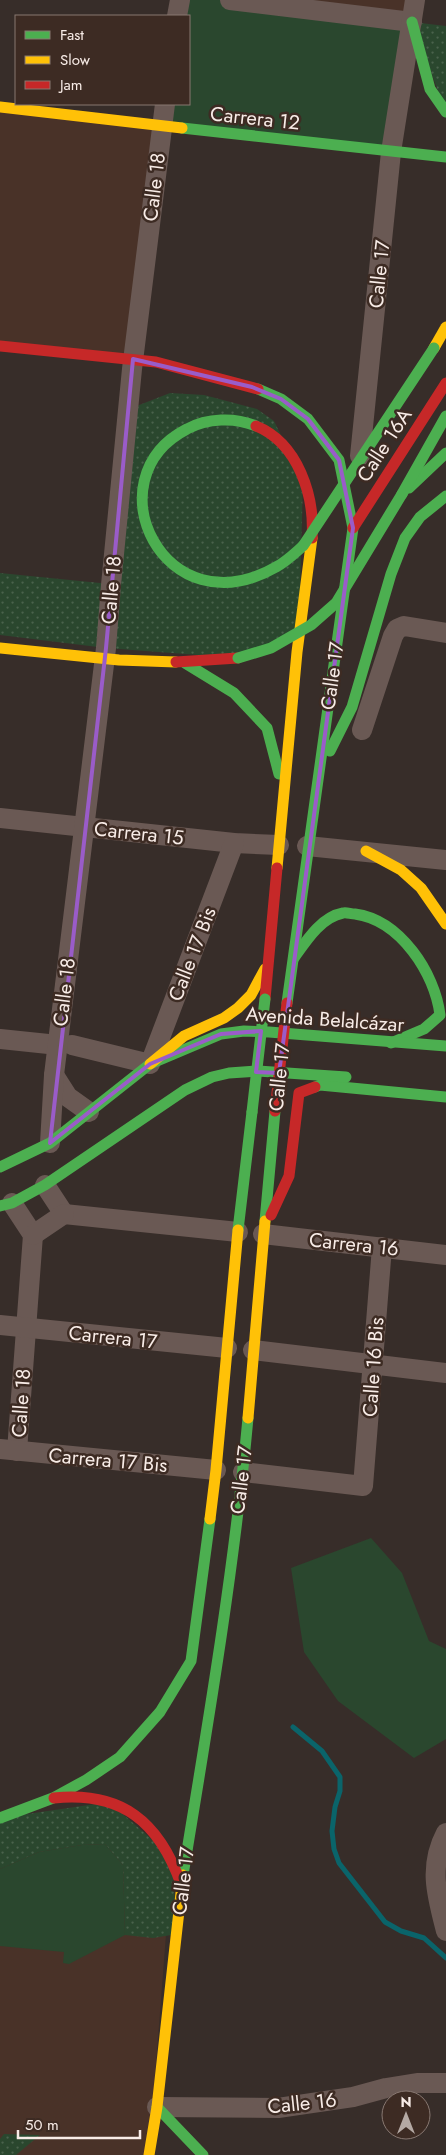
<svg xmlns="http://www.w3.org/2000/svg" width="446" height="2155" font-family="Jost,sans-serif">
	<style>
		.built { fill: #493228 }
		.grass { fill: url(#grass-dots) }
		.park { fill: #2a472e }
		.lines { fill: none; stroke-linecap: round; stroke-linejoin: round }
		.stream { stroke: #0a646a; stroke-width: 5 }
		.street { stroke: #6a5954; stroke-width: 20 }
		.fast { stroke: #4caf50; stroke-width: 11 }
		.slow { stroke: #ffc107; stroke-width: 11 }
		.jam { stroke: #c62828; stroke-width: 11 }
		.fast-bridge { stroke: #4caf50; stroke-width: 11 }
		.jam-bridge { stroke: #c62828; stroke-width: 11 }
		.marked { fill: none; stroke: #9a5cc9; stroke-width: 4; stroke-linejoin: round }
		.labels { text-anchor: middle; stroke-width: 5; stroke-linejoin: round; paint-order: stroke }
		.street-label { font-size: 20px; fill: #f8ece7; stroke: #3d2b23 }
	</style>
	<defs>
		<pattern id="grass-dots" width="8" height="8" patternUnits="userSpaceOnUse" patternTransform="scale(1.25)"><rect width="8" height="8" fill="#2a472e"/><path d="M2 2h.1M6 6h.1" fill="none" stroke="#4a624c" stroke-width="1.8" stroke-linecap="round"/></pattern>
	</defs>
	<rect width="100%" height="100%" fill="#372d29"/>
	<g class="built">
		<path d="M230,0H415L412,22Z"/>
		<path d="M0,107L161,127L133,359L0,346Z"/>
		<path d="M0,1818L172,1857L149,2155H0Z"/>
	</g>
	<g class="grass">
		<path d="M412,22L446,26V112Z"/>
		<path d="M170,393L204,395L257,409L274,421L303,480L299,632L238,658L106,648L0,635V573L110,584L129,409Z"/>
		<path d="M109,1802L172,1857L177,1934L153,1938L125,1935L123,1865L105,1844L82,1845L39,1852L0,1869V1818Z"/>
		<path d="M4,2134L40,2135L16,2155H0V2139Z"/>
	</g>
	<g class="park">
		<path d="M180,0H230L412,22L391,152L161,127L165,104H189V16H177Z"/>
		<path d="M371,1538L402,1573L429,1641L446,1649V1739L414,1758L338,1701L304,1652L291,1568Z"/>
		<path d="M105,1844L123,1865L125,1935L69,1964L63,1963L64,1952L0,1946V1869L39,1852L82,1845Z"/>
	</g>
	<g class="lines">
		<path class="stream" d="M293,1727L322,1751L340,1777V1791L335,1807L332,1831L334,1849L339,1863L385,1922L401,1931L424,1938L446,1958"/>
		<g class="street">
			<path d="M230,0L412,22"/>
			<path d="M177,16L180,0"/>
			<path d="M360,456L391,152L415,0"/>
			<path d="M362,730L393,636L397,629L404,626L446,633"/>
			<path d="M0,818L234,843L279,845"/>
			<path d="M307,846L446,860"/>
			<path d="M0,1039L58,1045"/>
			<path d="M72,1045L150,1064L234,843"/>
			<path d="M54,1075L68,1097L89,1112"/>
			<path d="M50,1143L54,1075L106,648L111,585L132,369L165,104"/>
			<path d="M45,1185L64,1214"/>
			<path d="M12,1203L33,1235L17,1451"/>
			<path d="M64,1214L238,1232"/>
			<path d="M263,1234L446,1255"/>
			<path d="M33,1235L64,1214"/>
			<path d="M0,1325L227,1348"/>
			<path d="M253,1350L446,1373"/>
			<path d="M0,1449L216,1470"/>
			<path d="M243,1472L363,1486L382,1247"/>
			<path d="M446,1833C428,1867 437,1896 446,1931"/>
			<path d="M157,2107L278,2108L353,2097L386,2088L417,2083H446"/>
		</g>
		<g class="fast">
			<path d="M412,22L430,89L446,112"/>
			<path d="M182,128L446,157"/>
			<path d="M258,389L281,399L308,419L339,460L353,528L287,1003"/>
			<path d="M256,426C235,417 207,418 187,429C90,479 165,631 276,567C286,562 295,553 303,546"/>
			<path d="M409,488L446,453"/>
			<path d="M402,494L446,416"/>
			<path d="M185,663L234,693L267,728L279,774"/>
			<path d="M330,751L352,707L391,574L405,538L420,517L446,496"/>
			<path d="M294,958C306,941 321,917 343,913C346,912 351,914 355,914C400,920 435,973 440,1015L424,1029L391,1043"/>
			<path d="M315,1087L320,1085L446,1097"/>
			<path d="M0,1167L50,1143L150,1064L221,1034L244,1031L269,1032L446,1046"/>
			<path d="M0,1206L12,1203L45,1185L185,1090L212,1077L229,1073L258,1071L346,1077"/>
			<path d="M265,1221L275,1111"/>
			<path d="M238,1230L252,1112"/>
			<path d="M0,1818L53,1798L86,1780L120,1757L160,1712L191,1661L210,1519"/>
			<path d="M183,1875C208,1723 234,1571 248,1418"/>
			<path d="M157,2107L203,2155"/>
		</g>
		<g class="slow">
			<path d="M0,107L182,128"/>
			<path d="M434,348L446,327"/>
			<path d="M0,648L119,660L176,662"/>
			<path d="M366,851L401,870L421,888L446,924"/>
			<path d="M277,868L297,652L312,538"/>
			<path d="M150,1064L184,1036L224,1018L238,1008L251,995L265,969"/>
			<path d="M248,1418L265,1221"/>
			<path d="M210,1519L216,1470L238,1230"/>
			<path d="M149,2155L157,2107L183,1875"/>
		</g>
		<g class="jam">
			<path d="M0,346L156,362L258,389"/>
			<path d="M256,426C298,443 315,496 312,538"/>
			<path d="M353,528L446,383"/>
			<path d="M176,662L238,658"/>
			<path d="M265,999L277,868"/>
			<path d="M271,1215L289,1176L299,1093L315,1087"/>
			<path d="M54,1798C122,1791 159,1822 181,1884"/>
		</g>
		<g class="fast-bridge">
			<path d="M303,546L434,348"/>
			<path d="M238,658L271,648L311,625L336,603L402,494"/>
			<path d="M252,1112L265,999"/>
		</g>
		<path class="jam-bridge" d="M275,1111L287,1003"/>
	</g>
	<path class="marked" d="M133,359L252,387L281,399L308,419L339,460L353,528L279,1073L256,1072L261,1031L221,1034L150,1064L50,1143L106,648Z"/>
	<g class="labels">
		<g class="street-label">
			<text transform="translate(255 118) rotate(6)" y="7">Carrera 12</text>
			<text transform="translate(154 187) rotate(-83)" y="7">Calle 18</text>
			<text transform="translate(379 274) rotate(-84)" y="7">Calle 17</text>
			<text transform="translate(384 445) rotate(-57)" y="7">Calle 16A</text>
			<text transform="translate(111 590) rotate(-85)" y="7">Calle 18</text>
			<text transform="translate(332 676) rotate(-82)" y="7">Calle 17</text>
			<text transform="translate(139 833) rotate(6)" y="7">Carrera 15</text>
			<text transform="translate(192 954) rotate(-69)" y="7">Calle 17 Bis</text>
			<text transform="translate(64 992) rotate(-83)" y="7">Calle 18</text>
			<text transform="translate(325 1019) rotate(4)" y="7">Avenida Belalcázar</text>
			<text transform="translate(279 1077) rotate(-84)" y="7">Calle 17</text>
			<text transform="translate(354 1244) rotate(6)" y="7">Carrera 16</text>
			<text transform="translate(113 1337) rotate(6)" y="7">Carrera 17</text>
			<text transform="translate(373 1367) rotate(-86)" y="7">Calle 16 Bis</text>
			<text transform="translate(21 1403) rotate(-86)" y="7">Calle 18</text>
			<text transform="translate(108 1460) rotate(5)" y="7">Carrera 17 Bis</text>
			<text transform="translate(241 1480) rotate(-83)" y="7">Calle 17</text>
			<text transform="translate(183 1881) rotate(-83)" y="7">Calle 17</text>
			<text transform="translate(302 2103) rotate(-6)" y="7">Calle 16</text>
		</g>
	</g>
	<rect x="15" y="15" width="175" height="90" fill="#3d2b23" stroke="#887871"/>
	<rect x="25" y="31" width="25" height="8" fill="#4caf50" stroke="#887871"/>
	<text x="60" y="40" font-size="15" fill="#f8ece7">Fast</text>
	<rect x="25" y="56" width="25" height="8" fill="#ffc107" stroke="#887871"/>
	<text x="60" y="65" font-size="15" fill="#f8ece7">Slow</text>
	<rect x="25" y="81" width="25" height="8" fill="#c62828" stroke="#887871"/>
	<text x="60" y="90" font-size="15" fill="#f8ece7">Jam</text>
	<g transform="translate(406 2115)"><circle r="24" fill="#3d2b23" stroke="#887871"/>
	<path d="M0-4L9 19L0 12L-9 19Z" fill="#b4a9a4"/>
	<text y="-8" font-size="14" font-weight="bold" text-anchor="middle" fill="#f8ece7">N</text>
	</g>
	<path d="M18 2130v8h122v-8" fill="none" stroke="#f8ece7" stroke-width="2.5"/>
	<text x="25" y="2130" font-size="15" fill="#f8ece7" stroke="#3d2b23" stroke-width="4" paint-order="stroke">50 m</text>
</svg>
